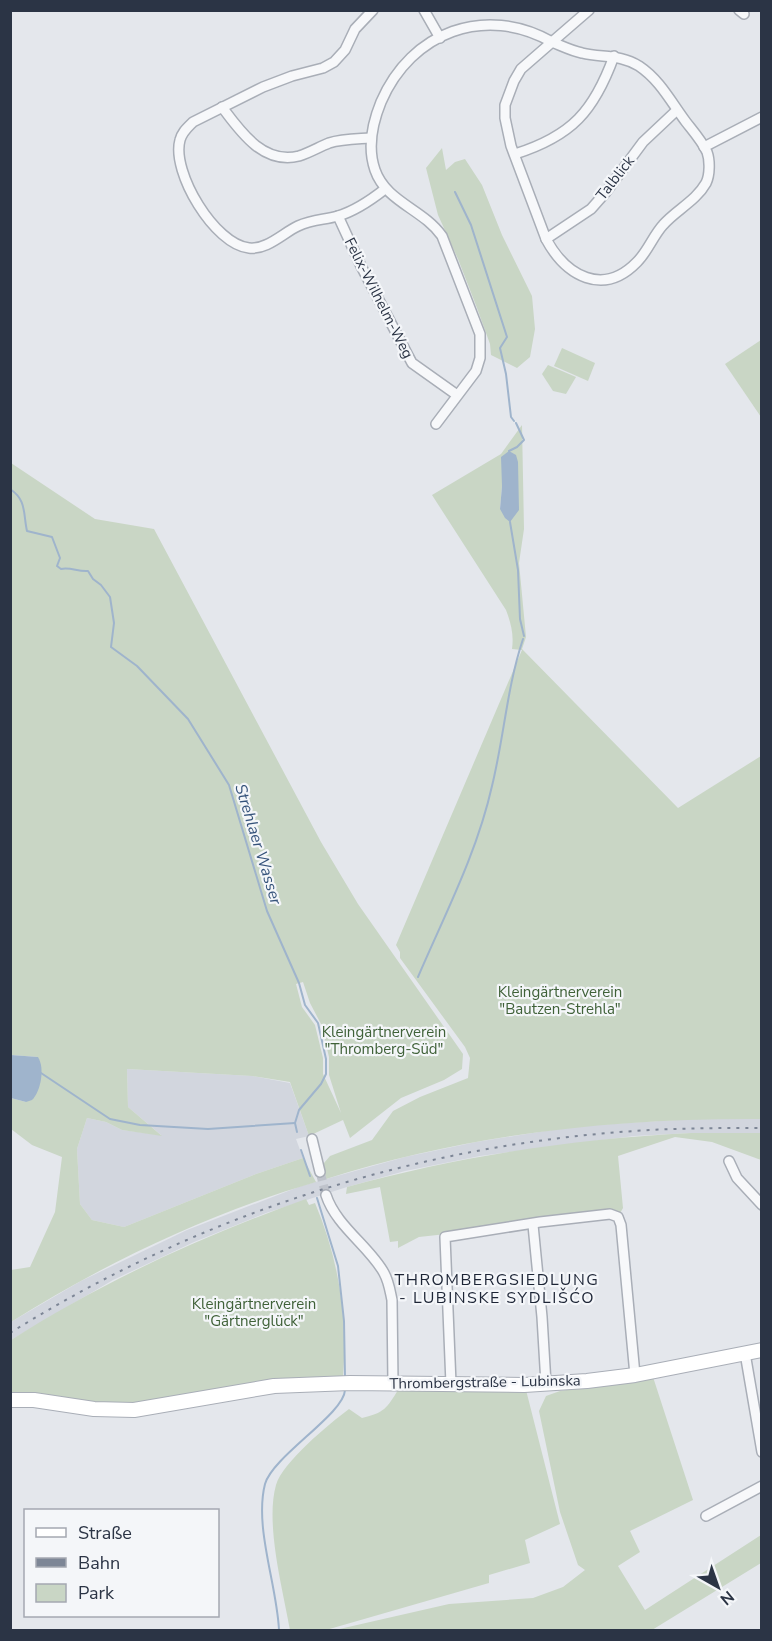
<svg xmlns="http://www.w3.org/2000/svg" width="772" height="1641" font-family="'Nunito Sans',sans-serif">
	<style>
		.built { fill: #d2d6de }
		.green { fill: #c9d6c5; fill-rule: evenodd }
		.water { fill: #9fb4cc }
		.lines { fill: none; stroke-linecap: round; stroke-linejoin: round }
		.stream { stroke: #9fb4cc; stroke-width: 2 }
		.street-tunnel { stroke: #bfc3cb; stroke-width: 9; stroke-dasharray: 9 4.5; stroke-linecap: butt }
		.street-casing { stroke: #a9aeb7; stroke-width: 12 }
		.secondary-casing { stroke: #a9aeb7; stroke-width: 16 }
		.street { stroke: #f7f8fa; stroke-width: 9 }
		.secondary { stroke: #fff; stroke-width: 14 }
		.rail { stroke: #7d8696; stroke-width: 2; stroke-dasharray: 3 6; stroke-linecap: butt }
		.labels { text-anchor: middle; stroke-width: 4.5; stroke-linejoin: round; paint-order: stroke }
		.street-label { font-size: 15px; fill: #2b3445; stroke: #f4f6f9 }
		.park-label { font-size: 15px; fill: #3f6138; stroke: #f4f6f9 }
		.water-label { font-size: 16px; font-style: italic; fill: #34527a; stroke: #f4f6f9 }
		.neighbourhood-label { font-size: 16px; letter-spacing: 1.5px; fill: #1d2536; stroke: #f4f6f9 }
	</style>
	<rect width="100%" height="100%" fill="#e4e7ec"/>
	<g class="built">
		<path d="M127,1069L252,1076L290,1083L309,1136L296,1139L303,1158L256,1174L124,1227L92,1220L80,1204L77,1149L87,1118L106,1122L122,1130L161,1135L128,1107Z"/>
		<path d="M693,1119H761V1133H691L634,1136L480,1156L405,1171L347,1187L266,1213L194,1242L113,1280L11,1340V1322L81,1281L187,1230L301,1186L405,1157L476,1142L576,1126Z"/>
	</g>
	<g class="green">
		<path d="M442,148L446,170L455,162L465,159L482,185L502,235L532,296L535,329L530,357L517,368L491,355L490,344L477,308L458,259L438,215L426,168Z"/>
		<path d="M761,340V417L725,364Z"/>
		<path d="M562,348L595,363L588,381L554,366Z"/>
		<path d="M548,365L576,377L566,394L553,391L542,374Z"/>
		<path d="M522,425L524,529L519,563L526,637L522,649L678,808L761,756V1119C614,1118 468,1134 326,1179L323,1167L324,1163L330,1156L372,1140L393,1111L420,1097L468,1078L470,1058L465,1047L400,958V952L396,945L522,650L512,649C514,635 511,623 506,610L432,495L501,454ZM518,462L517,480L500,509L502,486Z"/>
		<path d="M11,463L95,519L154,529L321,842L358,904L463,1054L462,1069L444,1080L401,1098L350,1138L343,1120L309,1136L290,1082L252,1076L127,1069L128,1107L162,1136L122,1130L106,1122L87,1118L77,1149L80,1204L92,1220L124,1227L256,1174L303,1158L316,1182C209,1213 105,1263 11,1322V1270L30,1267L55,1212L62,1157L32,1145L11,1129V1098L26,1102L38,1057L11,1055ZM303,982L310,1003L321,1024L329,1057V1075L341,1113L323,1074V1058L315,1025L302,1007L296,984Z"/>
		<path d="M691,1133H761V1160L712,1142L675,1137L618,1156L623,1208L619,1215L419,1237L398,1248V1241L390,1242L380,1187L346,1194L347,1187C460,1156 573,1139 691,1133Z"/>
		<path d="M306,1199L309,1205L315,1203C338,1257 348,1317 343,1376L276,1380L122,1408L11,1396V1340C104,1281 202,1236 306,1199Z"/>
		<path d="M653,1377L693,1500L630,1531L640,1552L618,1566L645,1610L761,1535V1563L652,1630H335L449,1604L533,1598L563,1587L585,1570L578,1565L560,1512L539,1411L546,1396L560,1391Z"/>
		<path d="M398,1390H526L560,1524L525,1540L530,1563L489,1575V1583L326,1630H290C283,1590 265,1524 276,1485C282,1463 330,1423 349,1409L362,1418C384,1413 387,1408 398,1390Z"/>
	</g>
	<g class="water">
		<path d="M509,451L516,455L518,462L519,510L510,522L505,518L500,509L502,486L501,457Z"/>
		<path d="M11,1055L38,1057C45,1068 41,1091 32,1100L26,1102L11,1098Z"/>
	</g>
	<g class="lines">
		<g class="stream">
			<path d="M455,192L471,225L507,337L500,348L506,374L511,417L514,421"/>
			<path d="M509,451L517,447L524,440L516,423"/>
			<path d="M10,489C27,500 23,514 27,531L52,537L60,558L57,566L61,569C71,567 78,572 88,571L93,579L101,585L110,597L114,623L111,647L137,666L188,719L229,785L267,911L299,983L305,1005L318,1023L326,1059V1074L321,1084L299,1110L295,1123L297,1132"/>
			<path d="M510,522L518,570L520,619L524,636"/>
			<path d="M418,977C445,914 477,853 492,786C504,737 507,687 523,639"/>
			<path d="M41,1073L110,1119L140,1125L208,1129L295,1123"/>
			<path d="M301,1150L310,1176"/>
			<path d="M317,1198L338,1266L344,1321L345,1378"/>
			<path d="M279,1630C277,1585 254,1527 265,1484C273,1456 344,1414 345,1390"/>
		</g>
		<path class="street-tunnel" d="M320,1172L326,1195"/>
		<g class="street-casing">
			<g id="street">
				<path d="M373,10L355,29L345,50L334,62L323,68L292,76L263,87L193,122C187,128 182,132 180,140C171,172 215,245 249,248C267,250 283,233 298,226C313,219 324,220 338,216C355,211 371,200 385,189"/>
				<path d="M424,10L440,38"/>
				<path d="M739,10L744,14"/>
				<path d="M552,42C562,46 572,51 582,53C602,58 620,54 639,66C660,80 671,102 686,122C693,131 702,141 707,152C710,160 710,175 706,183C696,201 676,210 663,225C653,236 648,251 637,262C603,297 566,276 546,239L511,146L505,118V105L514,81L521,69Z"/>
				<path d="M222,107C240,131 263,165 299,156C309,153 319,147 329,143C342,139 357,139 370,138"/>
				<path d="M704,147L762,117"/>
				<path d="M515,154C572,136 594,111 614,56"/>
				<path d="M338,216L361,266L412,363L457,395"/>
				<path d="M546,239L591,209L606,192L643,142L677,110"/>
				<path d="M436,424L476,371L480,358V334L442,236C423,209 386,202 375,170C367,147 372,124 381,102C411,32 485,4 552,42L589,10"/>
				<path d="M312,1139L320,1172"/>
				<path d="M729,1161L737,1178L762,1205"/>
				<path d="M326,1195C336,1226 370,1247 384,1273C389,1282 390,1291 392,1300L393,1383"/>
				<path d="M533,1225L542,1317L546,1384"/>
				<path d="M745,1353L762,1452"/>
				<path d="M451,1384L445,1237L540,1222L610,1214L618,1217L621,1225L635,1375"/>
				<path d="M706,1516L762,1486"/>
			</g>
		</g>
		<g class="secondary-casing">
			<path id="secondary" d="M10,1400H34L94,1409L134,1410L274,1386L350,1383L524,1385L587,1381L635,1375L762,1350"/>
		</g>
		<use href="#street" class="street"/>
		<use href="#secondary" class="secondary"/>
		<path class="rail" d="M10,1333C199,1215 413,1146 634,1131C677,1128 719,1128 762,1128"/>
	</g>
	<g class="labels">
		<g class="street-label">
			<text transform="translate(615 178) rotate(-52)" y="5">Talblick</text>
			<text transform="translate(379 298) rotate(63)" y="5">Felix-Wilhelm-Weg</text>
			<text transform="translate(485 1382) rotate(-1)" y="5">Thrombergstraße - Lubinska</text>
		</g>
		<g class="park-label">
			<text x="560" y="997">Kleingärtnerverein<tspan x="560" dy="17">"Bautzen-Strehla"</tspan></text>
			<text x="384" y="1037">Kleingärtnerverein<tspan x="384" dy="17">"Thromberg-Süd"</tspan></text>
			<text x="254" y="1309">Kleingärtnerverein<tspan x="254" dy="17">"Gärtnerglück"</tspan></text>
		</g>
		<g class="water-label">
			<text transform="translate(259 844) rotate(73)" y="6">Strehlaer Wasser</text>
		</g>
		<g class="neighbourhood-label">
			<text x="497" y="1285">THROMBERGSIEDLUNG<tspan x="497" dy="18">- LUBINSKE SYDLIŠĆO</tspan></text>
		</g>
	</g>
	<rect width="772" height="1641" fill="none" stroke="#2b3445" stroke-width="24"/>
	<rect x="24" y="1509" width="195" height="108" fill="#f4f6f9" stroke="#a4a8b1" stroke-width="1.5"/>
	<rect x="36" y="1528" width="30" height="9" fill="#ffffff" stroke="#a4a8b1" stroke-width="1.5"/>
	<text x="78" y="1539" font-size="18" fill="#2b3445">Straße</text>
	<rect x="36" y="1558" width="30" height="9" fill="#7d8696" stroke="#a4a8b1" stroke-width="1.5"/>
	<text x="78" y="1569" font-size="18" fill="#2b3445">Bahn</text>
	<rect x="36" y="1584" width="30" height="18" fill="#c9d6c5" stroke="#a4a8b1" stroke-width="1.5"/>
	<text x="78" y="1599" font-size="18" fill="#2b3445">Park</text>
	<g transform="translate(718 1587) rotate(140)" stroke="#f4f6f9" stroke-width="4.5" paint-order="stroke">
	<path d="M0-4.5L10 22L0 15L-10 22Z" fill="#2b3445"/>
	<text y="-9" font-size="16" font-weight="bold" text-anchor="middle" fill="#2b3445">N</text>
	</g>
</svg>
